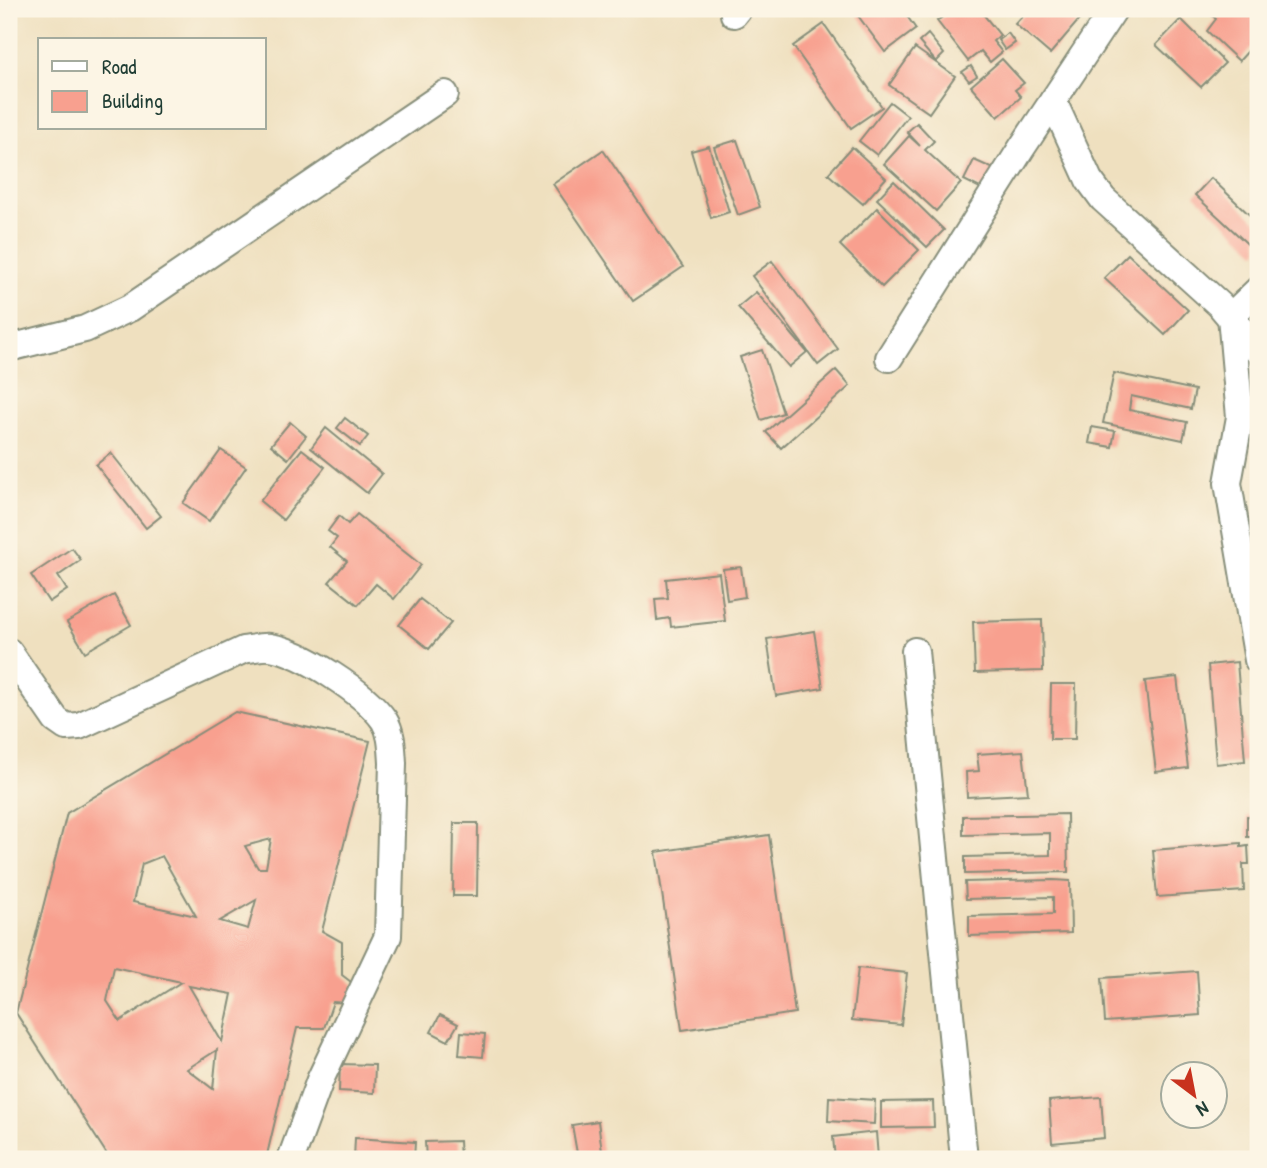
<svg xmlns="http://www.w3.org/2000/svg" width="1267" height="1168" font-family="'Patrick Hand',sans-serif">
	<style>
		.building { fill: #f8a08f; fill-rule: evenodd }
		.lines { fill: none; stroke-linecap: round; stroke-linejoin: round }
		.minor-casing { stroke: #878e7a; stroke-width: 30 }
		.minor { stroke: #fff; stroke-width: 26 }
	</style>
	<rect width="100%" height="100%" fill="#fcf5e5"/>
	<filter id="ink" filterUnits="userSpaceOnUse"><feTurbulence type="fractalNoise" baseFrequency=".0143" numOctaves="2"/><feDisplacementMap in="SourceGraphic" scale="14" xChannelSelector="R" yChannelSelector="G"/><feConvolveMatrix kernelMatrix="1 2 1 2 8 2 1 2 1" color-interpolation-filters="sRGB"/></filter>
	<filter id="wash" filterUnits="userSpaceOnUse"><feTurbulence type="fractalNoise" baseFrequency=".00686" numOctaves="4" result="noise"/><feDisplacementMap in="SourceGraphic" scale="28" xChannelSelector="R" yChannelSelector="G"/><feGaussianBlur stdDeviation="1.57" result="paint"/><feColorMatrix in="noise" values="0 0 0 0 0 0 0 0 0 0 0 0 0 0 0 0 0 1.4 0 .05"/><feComposite in="paint" operator="in"/></filter>
	<g filter="url(#wash)">
		<rect width="100%" height="100%" fill="#efe0bf"/>
		<g id="blocks">
			<g class="building">
				<path d="M853,9H902L916,29L885,52Z"/>
				<path d="M953,9H979L1000,35L993,41L1002,52L990,62L981,51L968,61L937,21Z"/>
				<path d="M1029,9H1080L1085,13L1050,54L1015,24Z"/>
				<path d="M1205,9H1258V40L1239,61L1207,31L1216,19Z"/>
				<path d="M1181,19L1225,63L1201,87L1156,45Z"/>
				<path d="M824,24L882,107L851,128L793,46Z"/>
				<path d="M1008,33L1015,43L1005,50L998,40Z"/>
				<path d="M928,34L944,54L936,62L919,42Z"/>
				<path d="M915,48L955,76L929,113L889,85Z"/>
				<path d="M1002,59L1024,83L1015,90L1021,97L998,117L971,86Z"/>
				<path d="M971,66L977,76L969,81L962,72Z"/>
				<path d="M890,102L908,116L877,155L859,141Z"/>
				<path d="M917,123L934,141L925,150L961,183L936,211L884,164L909,136L920,146L907,132Z"/>
				<path d="M737,140L760,207L738,215L714,147Z"/>
				<path d="M709,146L729,212L711,218L691,151Z"/>
				<path d="M852,147L886,178L863,204L828,174Z"/>
				<path d="M603,150L683,267L633,301L553,184Z"/>
				<path d="M974,160L994,169L984,190L964,180Z"/>
				<path d="M1211,178L1258,223V250L1256,252L1195,195Z"/>
				<path d="M894,181L944,230L927,247L877,199Z"/>
				<path d="M877,208L919,250L882,287L840,245Z"/>
				<path d="M1128,254L1188,310L1165,335L1104,278Z"/>
				<path d="M772,261L838,349L818,365L752,276Z"/>
				<path d="M756,292L807,352L789,367L738,307Z"/>
				<path d="M762,350L783,413L761,420L740,357Z"/>
				<path d="M836,370L850,386L781,448L766,432Z"/>
				<path d="M1114,373L1195,390L1191,409L1131,396L1129,410L1187,422L1183,440L1103,423Z"/>
				<path d="M345,418L368,436L360,446L337,428Z"/>
				<path d="M290,422L306,436L288,459L271,445Z"/>
				<path d="M1092,427L1115,431L1112,447L1089,443Z"/>
				<path d="M326,428L382,474L367,493L311,448Z"/>
				<path d="M302,449L325,467L283,520L260,501Z"/>
				<path d="M221,450L246,467L209,521L183,503Z"/>
				<path d="M111,453L161,516L146,528L96,465Z"/>
				<path d="M357,514L421,565L394,599L376,584L358,605L329,582L347,561L330,547L337,538L328,531L339,516L348,524Z"/>
				<path d="M72,548L81,560L58,576L67,590L49,602L31,575Z"/>
				<path d="M741,567L745,597L727,600L723,569Z"/>
				<path d="M719,573L725,621L671,627L670,618L657,620L655,599L668,598L666,579Z"/>
				<path d="M114,595L131,625L85,652L67,622Z"/>
				<path d="M420,599L451,623L429,649L399,625Z"/>
				<path d="M1042,620L1043,671L975,673L973,622Z"/>
				<path d="M814,631L823,688L776,696L767,639Z"/>
				<path d="M1237,662L1245,761L1216,764L1208,665Z"/>
				<path d="M1177,677L1188,768L1156,772L1145,681Z"/>
				<path d="M1051,684H1076L1075,739H1050Z"/>
				<path d="M235,712L370,741L322,931L342,942V975L355,985L349,1003L333,1002L324,1028H297L266,1159H110L16,1013L67,813ZM271,839L266,868H258L245,846ZM162,856L196,916L133,902L142,864ZM256,900L248,929L220,921ZM114,967L181,982L120,1021L107,1001ZM189,986L232,994L222,1042ZM217,1050L213,1089L187,1069Z"/>
				<path d="M1023,751L1028,794L967,797L966,772L979,771L977,754Z"/>
				<path d="M1067,814L1068,872L965,874V857L1050,855V833L963,835V816Z"/>
				<path d="M1247,816L1258,817V837H1247Z"/>
				<path d="M454,823H478L477,896H453Z"/>
				<path d="M769,835L795,1013L682,1030L656,852Z"/>
				<path d="M1241,843V847L1248,846L1249,864H1243L1244,891L1157,897L1153,850Z"/>
				<path d="M1053,880L1070,881L1071,933L969,936V916L1053,914V897L966,899L965,882Z"/>
				<path d="M858,968L907,973L901,1025L852,1020Z"/>
				<path d="M1197,971L1200,1015L1105,1022L1102,978Z"/>
				<path d="M440,1015L458,1024L448,1041L431,1032Z"/>
				<path d="M461,1032L485,1034L483,1057L459,1055Z"/>
				<path d="M340,1064L375,1065L374,1093L339,1091Z"/>
				<path d="M829,1097L875,1100L874,1124L828,1121Z"/>
				<path d="M1101,1097L1104,1138L1052,1143L1049,1101Z"/>
				<path d="M933,1101L934,1127L881,1128V1102Z"/>
				<path d="M598,1121L603,1159H578L572,1125Z"/>
				<path d="M876,1132L878,1158L835,1159L833,1137Z"/>
				<path d="M355,1138L415,1142L414,1159H354Z"/>
				<path d="M459,1141L460,1159H426L425,1142Z"/>
			</g>
		</g>
	</g>
	<g filter="url(#ink)">
		<use href="#blocks" fill-opacity="0" stroke="#878e7a" stroke-width="2"/>
		<g class="lines">
			<g class="minor-casing">
				<g id="minor">
					<path d="M734,14L738,9"/>
					<path d="M1053,101L1089,180L1103,199L1220,305L1258,350"/>
					<path d="M1258,290L1231,316L1240,417L1228,483L1258,660"/>
					<path d="M9,348L85,329L130,308L445,94"/>
					<path d="M889,358L1021,149L1114,9"/>
					<path d="M915,651L964,1159"/>
					<path d="M9,652L56,720L66,727L79,726L243,650C251,649 262,646 270,647C303,652 365,693 384,720C392,733 392,748 393,763L388,936L320,1080L291,1159"/>
				</g>
			</g>
			<use href="#minor" class="minor"/>
		</g>
	</g>
	<rect width="1267" height="1168" fill="none" stroke="#fcf5e5" stroke-width="35"/>
	<rect x="38" y="38" width="228" height="91" fill="#fcf5e5" stroke="#a4ab9e" stroke-width="2"/>
	<rect x="52" y="61" width="35" height="10" fill="#ffffff" stroke="#a4ab9e" stroke-width="2"/>
	<text x="102" y="74" font-size="21" fill="#1f3d34">Road</text>
	<rect x="52" y="91" width="35" height="21" fill="#f8a08f" stroke="#a4ab9e" stroke-width="2"/>
	<text x="102" y="108" font-size="21" fill="#1f3d34">Building</text>
	<g transform="translate(1194 1095) rotate(148)"><circle r="33" fill="#fcf5e5" stroke="#a4ab9e" stroke-width="2"/>
	<path d="M0-5L12 26L0 18L-12 26Z" fill="#c8321e"/>
	<text y="-10" font-size="19" font-weight="bold" text-anchor="middle" fill="#1f3d34">N</text>
	</g>
</svg>
